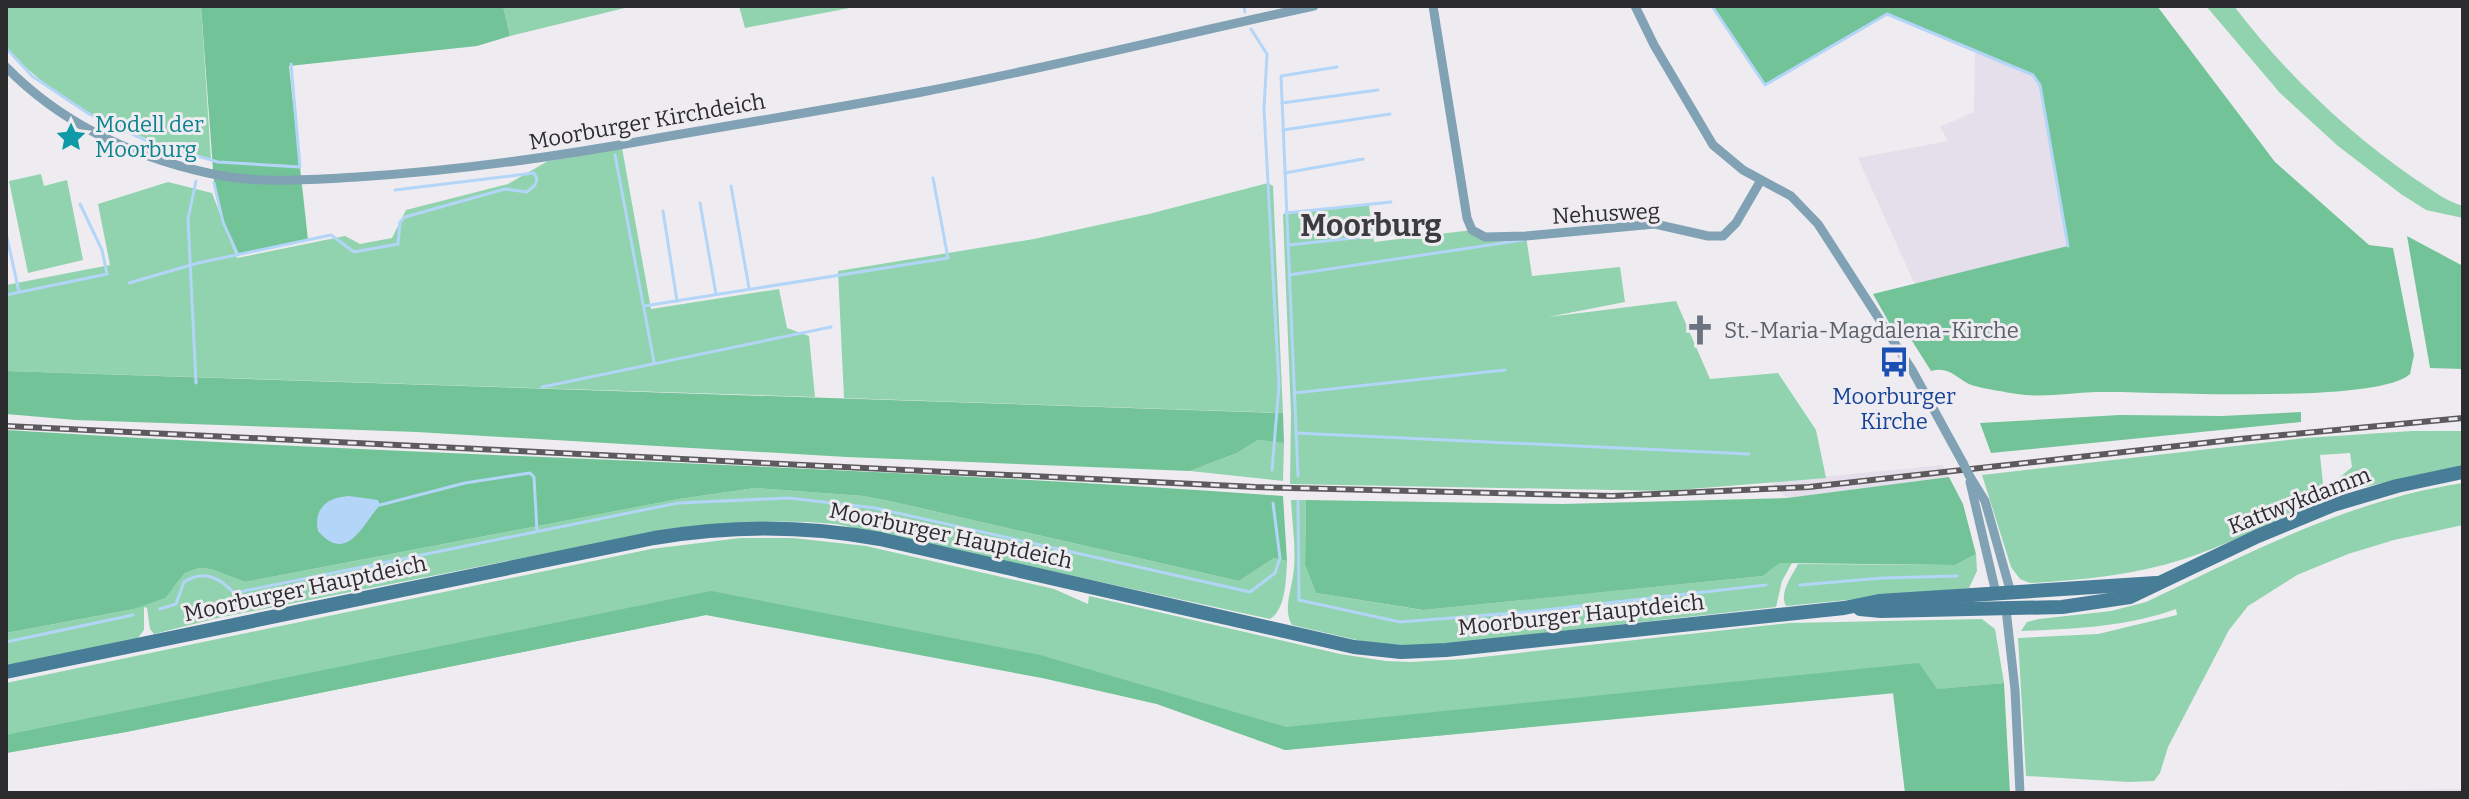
<svg xmlns="http://www.w3.org/2000/svg" width="2469" height="799" font-family="Bitter,serif">
	<style>
		.built { fill: #e4dfea }
		.green { fill: #91d3ae }
		.forest { fill: #72c397 }
		.water { fill: #b2d5f8 }
		.lines { fill: none; stroke-linecap: round; stroke-linejoin: round }
		.stream { stroke: #b2d5f8; stroke-width: 3 }
		.street { stroke: #80a2b4; stroke-width: 9 }
		.secondary { stroke: #487d97; stroke-width: 14 }
		.rail-casing { stroke: #5c5a5d; stroke-width: 6 }
		.rail { stroke: #eeecf0; stroke-width: 3; stroke-dasharray: 9; stroke-linecap: butt }
		.street-bridge { stroke: #80a2b4; stroke-width: 9 }
		.labels { text-anchor: middle; stroke-width: 6; stroke-linejoin: round; paint-order: stroke }
		.street-label { font-size: 22px; fill: #2c2b2d; stroke: #eeecf0 }
		.culture-label { font-size: 22px; fill: #0d838f; stroke: #eeecf0; text-anchor: start }
		.worship-label { font-size: 22px; fill: #5b616d; stroke: #eeecf0; text-anchor: start }
		.transit-label { font-size: 22px; fill: #164399; stroke: #eeecf0 }
		.district-label { font-size: 30px; font-weight: bold; fill: #3d3c3f; stroke: #eeecf0 }
	</style>
	<rect width="100%" height="100%" fill="#eeecf0"/>
	<g class="built">
		<path d="M1975,50L2033,75L2040,85L2068,246L1915,285L1858,158L1948,141L1940,127L1974,112Z"/>
		<path d="M1943,465L1949,477L1787,498L1771,482Z"/>
		<path d="M2463,789V793H2214Z"/>
	</g>
	<g class="green">
		<path d="M6,6H201L211,160C130,136 66,111 6,48Z"/>
		<path d="M503,6H633L510,36Z"/>
		<path d="M739,6H860L745,28Z"/>
		<path d="M2206,6H2234C2284,72 2347,132 2415,179C2431,189 2445,201 2463,206V218L2426,210L2401,194L2338,146L2280,93Z"/>
		<path d="M622,148L651,309L779,289L787,328L809,336L815,397L6,371V285L110,265L98,204L168,182L212,193L237,258L345,236L360,244L392,238L406,210L508,184L548,161Z"/>
		<path d="M41,174L44,186L67,180L83,260L28,273L9,181Z"/>
		<path d="M1268,183L1273,186L1283,413L844,398L838,271L1034,239L1149,214Z"/>
		<path d="M1369,205L1374,242L1472,230L1478,235L1526,236L1532,276L1620,267L1625,302L1548,317L1676,301L1710,379L1778,373L1816,430L1826,478L1665,491L1290,484L1291,414L1283,214Z"/>
		<path d="M2412,431H2463V466L2340,492L2335,490L2333,483L2352,467L2350,453L2320,455L2324,493L2316,504C2272,522 2229,544 2184,559C2134,575 2083,580 2030,583L2020,579L2011,567L1982,475L2305,438Z"/>
		<path d="M1258,440L1284,443L1283,481L1190,471L1237,453Z"/>
		<path d="M2463,483V525L2394,540L2348,554L2297,575L2248,606L2229,630L2168,747L2160,773L2154,781L2129,782L2026,776L2018,638L2098,634L2177,615L2176,609C2126,627 2073,629 2021,631L2027,622L2039,619L2111,611L2146,602C2249,553 2349,500 2463,483Z"/>
		<path d="M755,488L863,496L894,502L1239,581L1274,558L1287,561C1286,579 1286,609 1270,619L836,524C782,519 729,522 675,528L218,618L154,634L150,629L147,608L144,607V630L138,638L6,666V633L134,609L173,588L185,573L199,568L211,569L245,582L679,499Z"/>
		<path d="M1291,500H1306L1305,565L1316,593L1422,610L1763,576L1778,563H1792L1782,581L1776,607L1427,646L1374,644L1292,625C1283,611 1291,591 1293,576C1297,552 1292,524 1291,500Z"/>
		<path d="M740,538H793L866,546L1054,589L1088,604L1089,596L1340,654L1386,661L1411,662L1464,659L1790,623L1982,619L1995,629L2004,683L1285,750L1157,704L870,636L706,615L126,732L6,753V683L651,549Z"/>
		<path d="M1976,554L1977,571L1969,588L1786,606C1779,592 1792,576 1798,564L1955,565Z"/>
	</g>
	<g class="forest">
		<path d="M201,6H503L510,36L477,46L289,66L308,240L239,255L223,222L214,183Z"/>
		<path d="M1712,6H2157L2275,162L2369,245L2393,248L2414,355L2410,374C2376,405 2151,391 2096,392C2070,393 2043,398 2017,394C2006,392 1978,388 1969,384C1955,377 1949,366 1931,371L1909,336L1896,335L1873,294L2068,246L2040,85L2033,75L1887,14L1765,85Z"/>
		<path d="M2407,236L2463,266V369L2430,368Z"/>
		<path d="M6,371L1283,413L1284,443L1258,440L1237,453L1190,471L847,457L417,432L76,420L6,414Z"/>
		<path d="M2301,412V422L1991,453L1980,423L2120,415L2222,416Z"/>
		<path d="M6,430C431,457 858,465 1283,496L1287,561L1274,558L1239,581L894,502L863,496L755,488L679,499L245,582L211,569L199,568L185,573L165,598L134,609L6,633Z"/>
		<path d="M1949,477L1963,504L1976,554L1955,565L1779,563L1763,576L1423,610L1316,593L1305,565L1306,500L1563,504L1787,498Z"/>
		<path d="M711,591L1040,655L1286,727L1919,663L1937,689L2004,683L2010,793H1905L1893,693L1285,750L1157,704L1042,678L706,615L126,732L6,753V735Z"/>
	</g>
	<path class="water" d="M349,496L378,500L380,505C363,524 347,565 318,531C313,508 328,497 349,496Z"/>
	<g class="lines">
		<g class="stream">
			<path d="M1244,6L1245,12"/>
			<path d="M1712,6L1765,85L1887,14L2033,75L2040,85L2068,246"/>
			<path d="M1251,29L1267,54L1264,109L1279,386L1272,470"/>
			<path d="M6,48L32,76L89,114L149,142L218,162L300,167L291,64"/>
			<path d="M1282,103L1378,90"/>
			<path d="M1283,130L1390,114"/>
			<path d="M615,155L654,362"/>
			<path d="M1285,173L1363,159"/>
			<path d="M214,183L223,222L238,255"/>
			<path d="M731,186L749,288"/>
			<path d="M700,203L716,294"/>
			<path d="M663,211L677,301"/>
			<path d="M1286,213L1391,202"/>
			<path d="M6,233L19,292"/>
			<path d="M1288,245L1392,234"/>
			<path d="M1289,275L1523,240"/>
			<path d="M129,283L198,263L331,235L354,252L398,244L400,222L405,217L505,189L527,192L535,185L537,179L534,173L395,190"/>
			<path d="M6,295L107,274L102,250L80,204"/>
			<path d="M644,306L948,258L933,178"/>
			<path d="M196,383L188,219L196,181"/>
			<path d="M542,387L831,327"/>
			<path d="M1294,393L1505,370"/>
			<path d="M1296,433L1749,454"/>
			<path d="M1298,476L1281,76L1337,67"/>
			<path d="M1298,501L1299,600L1400,622L1527,612L1766,585"/>
			<path d="M380,505L465,483L530,473L534,477L537,531"/>
			<path d="M1800,585L1882,578L1957,576"/>
			<path d="M160,609L176,604L184,582C204,569 220,578 234,593L678,503L789,498L875,508L1250,592L1275,573L1280,558L1273,503"/>
			<path d="M6,642L133,615"/>
		</g>
		<g class="street">
			<path d="M1433,6L1467,218L1472,230L1485,237L1526,236L1655,224L1708,236H1723L1736,223L1761,180"/>
			<path d="M1635,6L1654,45L1713,145L1743,170L1791,196L1818,224L1912,370L1963,463"/>
			<path d="M6,67C61,123 131,156 208,173C256,184 307,180 357,177C456,171 555,157 653,139C743,123 832,109 922,92C1053,67 1183,34 1314,6"/>
			<path d="M1969,475L1985,501L2011,593"/>
			<path d="M1970,482L1996,593"/>
			<path d="M2006,609L2015,690L2020,793"/>
		</g>
		<g class="secondary">
			<path d="M1860,609L1881,611L2062,607L2130,597L2258,536L2333,505L2397,486L2463,472"/>
			<path d="M6,672L654,538C730,525 805,525 880,539L1354,647L1401,652L1446,650L1844,608L1879,601L2156,583"/>
		</g>
		<g class="rail-casing">
			<path id="rail" d="M6,426L1255,487L1612,496L1809,487L2240,439L2463,418"/>
		</g>
		<use href="#rail" class="rail"/>
		<path class="street-bridge" d="M1963,463L1969,475"/>
	</g>
	<defs>
		<g id="sight-bare" transform="scale(2.4)"><path d="M0-6L1.8-2.2L6-1.7L2.9 1.2L3.7 5.4L0 3.3L-3.7 5.4L-2.9 1.2L-6-1.7L-1.8-2.2Z" fill="#0f9aa8" stroke="#eeecf0" stroke-width="2.5" paint-order="stroke"/></g>
		<g id="church-bare" transform="scale(2.4)"><path d="M-1.2-6h2.4v3.5h3.3v2.4h-3.3V6h-2.4V-.1h-3.3v-2.4h3.3Z" fill="#6b7280" stroke="#eeecf0" stroke-width="2.5" paint-order="stroke"/></g>
		<g id="bus-bare" transform="scale(2.4)"><path d="M-5-6H5V4H4V6H2V4H-2V6H-4V4H-5ZM-3.5-4V0h7V-4ZM-3.5 1.2v1.5H-2V1.2ZM2 1.2v1.5H3.5V1.2Z" fill="#1a4fb4" stroke="#eeecf0" stroke-width="2.5" paint-order="stroke"/></g>
	</defs>
	<g fill-rule="evenodd">
		<use href="#sight-bare" x="71" y="137"/>
		<use href="#church-bare" x="1700" y="330"/>
		<use href="#bus-bare" x="1894" y="362"/>
	</g>
	<g class="labels">
		<g class="street-label">
			<text transform="translate(647 121) rotate(-10)" y="8">Moorburger Kirchdeich</text>
			<text transform="translate(1606 213) rotate(-3)" y="8">Nehusweg</text>
			<text transform="translate(2299 500) rotate(-21)" y="8">Kattwykdamm</text>
			<text transform="translate(951 535) rotate(12)" y="8">Moorburger Hauptdeich</text>
			<text transform="translate(305 588) rotate(-12)" y="8">Moorburger Hauptdeich</text>
			<text transform="translate(1581 614) rotate(-6)" y="8">Moorburger Hauptdeich</text>
		</g>
		<g class="culture-label">
			<text x="95" y="132">Modell der<tspan x="95" dy="25">Moorburg</tspan></text>
		</g>
		<g class="worship-label">
			<text x="1724" y="338">St.-Maria-Magdalena-Kirche</text>
		</g>
		<g class="transit-label">
			<text x="1894" y="404">Moorburger<tspan x="1894" dy="25">Kirche</tspan></text>
		</g>
		<g class="district-label">
			<text x="1371" y="236">Moorburg</text>
		</g>
	</g>
	<rect width="2469" height="799" fill="none" stroke="#2c2b2d" stroke-width="16"/>
</svg>
